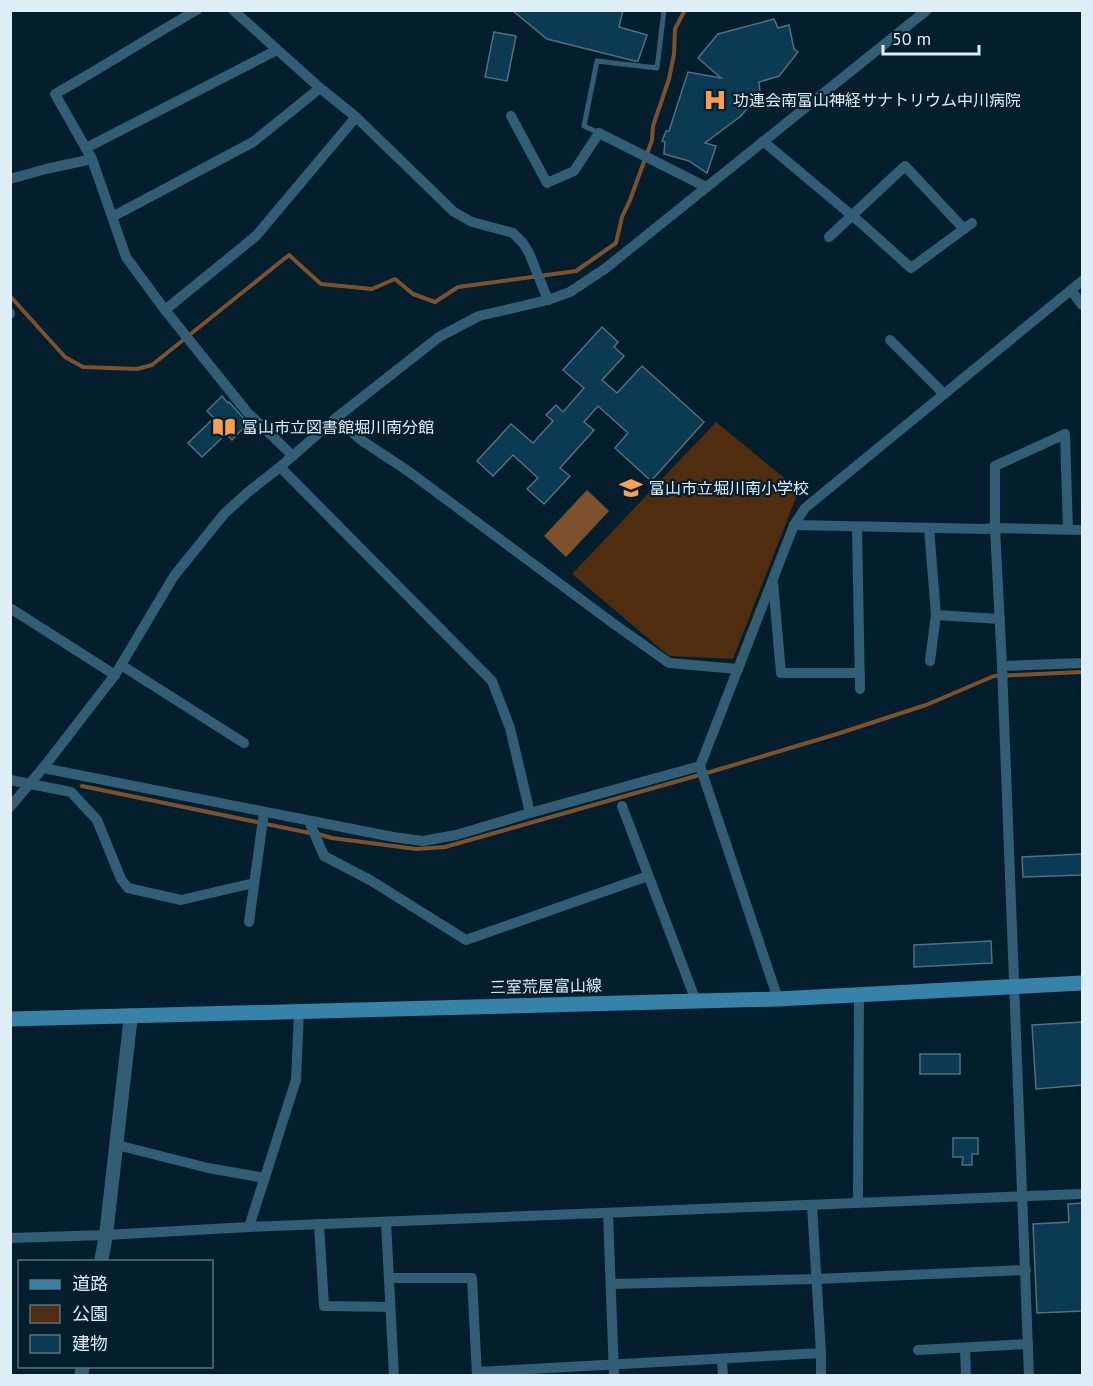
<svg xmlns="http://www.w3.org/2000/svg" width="1093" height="1386" font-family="'PT Sans','Noto Sans JP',sans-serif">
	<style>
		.green { fill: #502d0e }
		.water { fill: #7e512d }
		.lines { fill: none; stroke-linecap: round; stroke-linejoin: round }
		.stream { stroke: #7e512d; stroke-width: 4 }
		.building { fill: #0b3b52; stroke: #526f80; stroke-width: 1.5 }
		.service { stroke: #315d75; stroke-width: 5 }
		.minor { stroke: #315d75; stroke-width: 10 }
		.tertiary { stroke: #315d75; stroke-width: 14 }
		.secondary { stroke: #3782a8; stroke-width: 15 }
		.labels { text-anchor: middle; stroke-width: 4.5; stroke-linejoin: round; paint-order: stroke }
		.poi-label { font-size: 16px; fill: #deeef7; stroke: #031f2d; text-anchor: start }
		.street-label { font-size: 16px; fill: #deeef7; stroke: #031f2d }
	</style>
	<rect width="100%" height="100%" fill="#031f2d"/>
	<path class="green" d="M716,422L799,490L733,659L669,656L572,574Z"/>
	<path class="water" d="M587,490L609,511L566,557L544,536Z"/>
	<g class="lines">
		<g class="stream">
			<path d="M10,296L65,357L83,367L137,369L152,365L289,255L321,284L372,289L395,279L413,294L435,302L458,287L576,271L616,243L622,217L630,200L652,140L653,126L669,79L674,54L675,29L685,10"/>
			<path d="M82,786L310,833"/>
			<path d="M318,834L332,838L416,849L445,847L710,772L837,734L926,705L994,676L1082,672"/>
		</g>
	</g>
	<g class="building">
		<path d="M512,10H623L619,27L647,35L638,61H635L547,39Z"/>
		<path d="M774,19L778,28L789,25L794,49L798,52L779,76L759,82L760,92L752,95L750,105L741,116L705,143L716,146L707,173L689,161L664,154L665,142L662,141L666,131H669L688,72L721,78L698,58L718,34Z"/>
		<path d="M494,32L516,36L507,81L485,77Z"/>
		<path d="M602,327L618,342L614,347L624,356L602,380L617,393L642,366L704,422L651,481L615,448L628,433L598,406L584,422L594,430L560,468L570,476L544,504L527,489L538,478L513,455L493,476L477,461L511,424L533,443L553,421L546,415L556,405L563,412L584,388L563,370Z"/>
		<path d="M222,396L228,403L229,402L248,423L232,440L226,434L202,457L188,443L214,418L207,411Z"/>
		<path d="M1083,854V875L1023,877L1022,857Z"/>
		<path d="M991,941L992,963L914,967V945Z"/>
		<path d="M1083,1022V1085L1036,1089L1032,1025Z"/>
		<rect x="920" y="1054" width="40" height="20"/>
		<path d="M953,1138H978V1154H972V1165H962L963,1157H953Z"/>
		<path d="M1083,1203V1311L1037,1313L1033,1224L1069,1222L1068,1204Z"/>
	</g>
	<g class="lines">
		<path class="service" d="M599,133L584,126L597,61L657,68L664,10"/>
		<g class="minor">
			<path d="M197,10C149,37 103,67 55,94L92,159L126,257L165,310L247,412L293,456"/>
			<path d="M233,10L320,88L356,117L454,212L472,222L513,233L523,243L529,253L548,300"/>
			<path d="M511,116L547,183L574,171L599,133L706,187"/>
			<path d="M763,141L862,224L911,268L972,223"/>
			<path d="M86,148L277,50"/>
			<path d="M10,179L46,169L92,159"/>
			<path d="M112,217L253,142L320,88"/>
			<path d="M829,237L905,166L964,229"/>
			<path d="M1071,290L1082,305"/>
			<path d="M165,310L256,236L356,117"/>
			<path d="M10,313V314"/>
			<path d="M890,340L944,394"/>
			<path d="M336,418L361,440L408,471L614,624L669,663L738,669"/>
			<path d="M280,467L492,681L510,728L530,813"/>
			<path d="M794,525L985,529L995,528L1002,666L1029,1376"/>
			<path d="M857,527L860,689"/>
			<path d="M929,528L936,615L930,661"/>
			<path d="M1068,530L1065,434L995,466V528L1082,530"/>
			<path d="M773,582L781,673H860"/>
			<path d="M10,608L115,675"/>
			<path d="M936,615L1000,619"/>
			<path d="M121,665L244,743"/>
			<path d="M1002,666L1082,663"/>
			<path d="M43,768L393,837L423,841L456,835L530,813L700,766"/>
			<path d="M10,780L71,792L97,820L121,879L128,888L181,900L254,883"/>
			<path d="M622,806L696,1001"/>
			<path d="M10,807L43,768L115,675L174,576L224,514L247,493L280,467L336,418L439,337L479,316L548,300L570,292L606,268L927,10"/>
			<path d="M309,821L324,856L370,880L466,940L648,876"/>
			<path d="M249,922L264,812"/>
			<path d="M778,999L700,766L794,525L805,508L1082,281"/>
			<path d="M117,1145L208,1168L265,1178"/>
			<path d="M858,1203L859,995"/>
			<path d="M608,1213L614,1376"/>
			<path d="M386,1222L394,1376"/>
			<path d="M319,1224L324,1306L390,1307"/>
			<path d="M249,1227L296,1080L299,1011"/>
			<path d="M10,1238L106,1235L249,1227L1082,1194"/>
			<path d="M389,1278H472L477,1376"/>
			<path d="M611,1284L816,1279L1026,1270"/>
			<path d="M965,1348L966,1376"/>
			<path d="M918,1350L1028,1344"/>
			<path d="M821,1353V1376"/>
			<path d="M722,1359L723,1376"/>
			<path d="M477,1372L821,1353L812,1206"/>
		</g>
		<g class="tertiary">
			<path d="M101,1262L106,1235L131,1015"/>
			<path d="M81,1376L83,1366"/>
		</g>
		<path class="secondary" d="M10,1019L778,999L1082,983"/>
	</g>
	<defs>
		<g id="hospital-bare" transform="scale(1.8)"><path d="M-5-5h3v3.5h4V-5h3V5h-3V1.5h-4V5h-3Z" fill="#fb9e51" stroke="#031f2d" stroke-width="2.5" paint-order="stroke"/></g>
		<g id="library-bare" transform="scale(1.8)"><path d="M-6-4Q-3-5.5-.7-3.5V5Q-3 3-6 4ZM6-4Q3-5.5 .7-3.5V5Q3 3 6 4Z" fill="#fb9e51" stroke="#031f2d" stroke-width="2.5" paint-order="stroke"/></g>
		<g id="school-bare" transform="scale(1.8)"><path d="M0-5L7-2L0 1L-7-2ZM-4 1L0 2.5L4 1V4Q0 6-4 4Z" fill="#fb9e51" stroke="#031f2d" stroke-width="2.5" paint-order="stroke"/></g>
	</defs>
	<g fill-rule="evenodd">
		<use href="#hospital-bare" x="715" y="100"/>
		<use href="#library-bare" x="224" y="427"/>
		<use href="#school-bare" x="631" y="488"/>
	</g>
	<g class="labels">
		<g class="poi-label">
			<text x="733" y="106">功連会南富山神経サナトリウム中川病院</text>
			<text x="242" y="433">富山市立図書館堀川南分館</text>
			<text x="649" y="494">富山市立堀川南小学校</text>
		</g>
		<g class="street-label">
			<text transform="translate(546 986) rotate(-1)" y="6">三室荒屋富山線</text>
		</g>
	</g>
	<rect width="1093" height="1386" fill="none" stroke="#deeef7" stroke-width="24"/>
	<rect x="18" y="1260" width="195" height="108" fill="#031f2d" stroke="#5b727e" stroke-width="1.5"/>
	<rect x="30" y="1280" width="30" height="9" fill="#3782a8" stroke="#5b727e" stroke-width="1.5"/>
	<text x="72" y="1290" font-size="18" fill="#deeef7">道路</text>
	<rect x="30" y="1305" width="30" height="18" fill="#502d0e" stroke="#5b727e" stroke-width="1.5"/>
	<text x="72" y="1320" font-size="18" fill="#deeef7">公園</text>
	<rect x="30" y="1335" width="30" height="18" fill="#0b3b52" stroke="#5b727e" stroke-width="1.5"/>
	<text x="72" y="1350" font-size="18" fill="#deeef7">建物</text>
	<path d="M883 45v9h96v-9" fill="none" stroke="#deeef7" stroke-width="3"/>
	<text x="892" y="45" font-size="18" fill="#deeef7" stroke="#031f2d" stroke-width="4.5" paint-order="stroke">50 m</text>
</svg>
